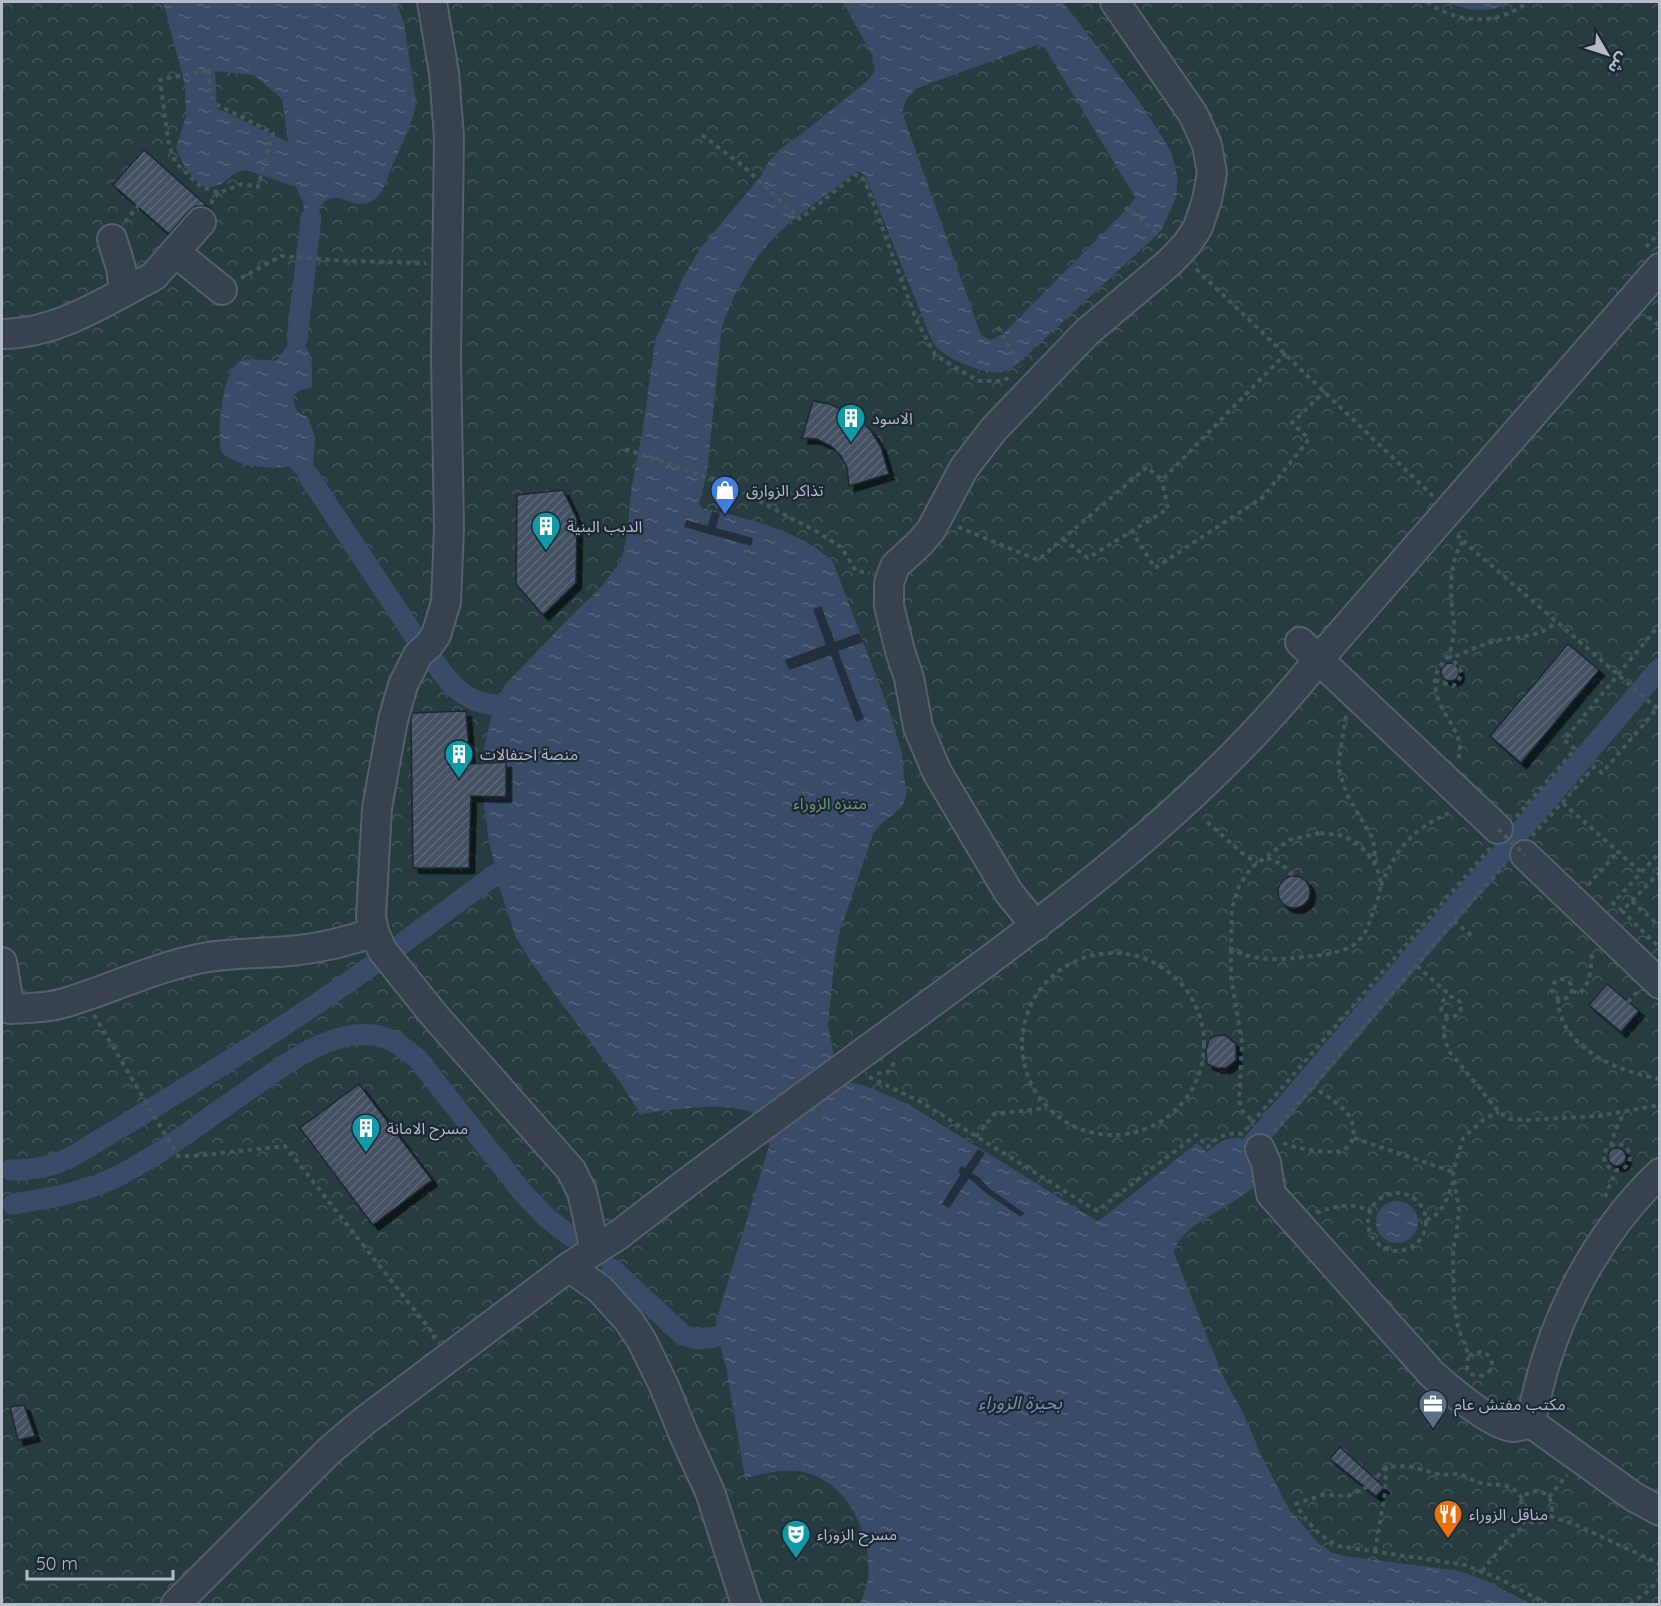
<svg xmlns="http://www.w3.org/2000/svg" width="1661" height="1606" font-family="Quicksand,'Noto Sans Arabic',sans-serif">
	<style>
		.park { fill: url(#park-crowns) }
		.water { fill: url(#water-ripples); fill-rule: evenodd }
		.pier { fill: #242f3e }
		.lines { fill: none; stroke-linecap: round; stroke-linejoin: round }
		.canal { stroke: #394c67; stroke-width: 21 }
		.building { fill: url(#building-hatch); stroke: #1f2835; stroke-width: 1.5; filter: url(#shadow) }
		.minor-casing { stroke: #565f6c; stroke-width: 32 }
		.path { stroke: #44595c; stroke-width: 4; stroke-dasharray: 4.5 4.5; stroke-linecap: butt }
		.minor { stroke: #38414e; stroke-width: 28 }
		.path-bridge { stroke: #44595c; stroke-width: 4; stroke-dasharray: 4.5 4.5; stroke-linecap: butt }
		.labels { text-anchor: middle; stroke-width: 4.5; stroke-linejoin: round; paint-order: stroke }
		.poi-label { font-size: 16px; fill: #b4bcc9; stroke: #1d2633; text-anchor: start }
		.park-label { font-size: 16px; fill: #6b9a76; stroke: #1d2633 }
		.water-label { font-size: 18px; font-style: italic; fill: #7c92b1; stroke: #1d2633 }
	</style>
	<defs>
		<pattern id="park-crowns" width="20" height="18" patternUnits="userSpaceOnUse" patternTransform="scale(1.5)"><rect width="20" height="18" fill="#263c3f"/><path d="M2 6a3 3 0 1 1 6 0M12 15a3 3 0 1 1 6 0" fill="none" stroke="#435659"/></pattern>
		<pattern id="water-ripples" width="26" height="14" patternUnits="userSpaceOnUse" patternTransform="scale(1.5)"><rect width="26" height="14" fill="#394c67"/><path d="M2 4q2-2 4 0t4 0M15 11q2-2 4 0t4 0" fill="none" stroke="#53647b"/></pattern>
		<pattern id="building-hatch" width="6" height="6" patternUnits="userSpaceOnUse" patternTransform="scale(1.5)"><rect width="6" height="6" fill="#455162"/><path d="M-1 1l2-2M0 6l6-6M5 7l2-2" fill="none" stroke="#5d6877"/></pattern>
		<filter id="shadow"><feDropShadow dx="5.5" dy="5.5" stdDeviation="0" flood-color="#0009"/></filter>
	</defs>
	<rect width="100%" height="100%" fill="#242f3e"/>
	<rect class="park" x="2" y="2" width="1657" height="1602"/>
	<g class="water">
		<path d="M163,2H396L404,23L416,102C412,128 400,147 390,171C386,180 384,192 375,199C351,218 332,174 315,218L305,217L303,203L296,187L246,170C226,172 230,188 204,187C189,176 182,164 176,147L186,116L185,85ZM215,71L254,75L282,99L288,142L217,108Z"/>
		<path d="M843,2H1063L1139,101L1171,151L1178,179L1176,198L1161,231L1026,356C1019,362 1012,370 1002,372C983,375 944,358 933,343L866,177L862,173L856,172L802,213L779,232L757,257L735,294L722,326L707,473L699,504L702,508C745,518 801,530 833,562L889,710L902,753L904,777L907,793L902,807L880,825L873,834L839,934L835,956L828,1024L836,1068L848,1082L866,1086L908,1104L1097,1221L1100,1220L1197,1143L1207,1152C1227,1136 1235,1133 1256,1150L1258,1183C1237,1205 1177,1226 1174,1253L1222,1374L1244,1415L1262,1457L1289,1509L1318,1543L1333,1553L1345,1556L1460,1571L1489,1582L1531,1604H860C863,1596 867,1587 868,1578C872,1538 852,1490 813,1475C792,1466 767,1473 745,1478L726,1367L720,1343H716V1321L769,1146L770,1129C766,1125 762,1119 757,1116C735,1099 670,1110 642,1114L639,1112L620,1082L534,966L516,938L499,886L488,836L483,797H506V762L482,763C486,736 491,709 505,685L571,616L601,587L621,561L627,536L631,491L643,428L655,341L684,276L699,250L761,176L767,164L779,150L809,128L867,81L875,71L872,55ZM1037,45L1045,48L1135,197L1130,206L1003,334L991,340L981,335L902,112L906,100L917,88Z"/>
		<path d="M1446,2H1511C1492,14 1466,11 1446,2Z"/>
		<path d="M293,338C315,345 313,370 311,388L300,390L294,395C293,407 296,414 308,417L315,437L313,471L302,479L289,467C266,468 241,468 222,453C216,437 222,371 239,362C249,356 266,362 277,360Z"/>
		<circle cx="1397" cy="1222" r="21"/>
	</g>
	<g class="pier">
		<path d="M712,511L720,513L716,528L753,538L751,546L684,527L686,520L708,526Z"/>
		<path d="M821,606L835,642L859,633L863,642L838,651L864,719L856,722L831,655L789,670L785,660L826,645L813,609Z"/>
		<path d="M978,1149L985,1153L972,1173L980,1178L990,1189L1024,1213L1021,1217L986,1193L969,1178L949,1208L942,1204L961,1174L958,1172L961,1166L965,1168Z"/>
	</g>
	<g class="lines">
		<g class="canal">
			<path d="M297,339L311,218"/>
			<path d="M308,475L417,640"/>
			<path d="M436,664C451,686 467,703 495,705"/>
			<path d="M396,948L496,874"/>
			<path d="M1251,1146L1660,668"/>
			<path d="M10,1170C34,1170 52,1167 73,1156C176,1094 279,1032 377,962"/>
			<path d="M13,1204C49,1198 89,1192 122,1174C166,1151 206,1119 247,1091C282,1067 328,1029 374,1035C391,1037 404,1048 417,1058L523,1193L547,1218L570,1236"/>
			<path d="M612,1269L683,1335L696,1339L715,1337"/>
		</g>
	</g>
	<g class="building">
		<path d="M144,150L207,206H196L189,211L169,234L113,185Z"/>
		<path d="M813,401L830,404L857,417L871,431L881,447L889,474L849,486L847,467L841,456L831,446L817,439L802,438Z"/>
		<path d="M563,490L577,519L576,583L543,615L516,584L517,495Z"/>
		<path d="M1568,644L1599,670L1521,763L1490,736Z"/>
		<circle cx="1450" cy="672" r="9"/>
		<path d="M466,711L470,764L506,762V797L471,796L469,868H413L411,718L412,713Z"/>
		<circle cx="1294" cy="892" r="16"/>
		<path d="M1607,984L1639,1011L1621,1032L1589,1005Z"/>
		<path d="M1225,1035L1236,1044V1060L1226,1068H1217L1207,1064L1206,1050L1209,1040L1215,1036Z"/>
		<path d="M359,1084L432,1180L373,1225L300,1128Z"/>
		<circle cx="1617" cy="1157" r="9"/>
		<path d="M24,1405L35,1436L18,1440L10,1407Z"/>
		<path d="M1340,1447L1384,1487L1376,1496L1330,1459Z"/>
	</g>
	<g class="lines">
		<g class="minor-casing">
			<g id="minor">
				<path d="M432,2L444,73L449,137L446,356L449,529L446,602L436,635L429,645L418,655L403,685L393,720L377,808L371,916L374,932L382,950L434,1015L571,1170L582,1192L595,1250"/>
				<path d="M175,252L222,290"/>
				<path d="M124,292L154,276L201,222"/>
				<path d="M2,334C46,334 86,313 124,292L121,268L112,239"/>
				<path d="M1300,642L1498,829"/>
				<path d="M1525,855L1660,984"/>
				<path d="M1036,926L1009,893L937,772L918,727L909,678L900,651L889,606V583L895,566L920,543L931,530L964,468L994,429L1087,332L1170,262L1187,244L1198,227L1207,200L1212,173L1207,145L1193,114L1115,2"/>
				<path d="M2,962L10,1009C27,1008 48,1008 64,1003C111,989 155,967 203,958C235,952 267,954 299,950C325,947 349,941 374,932"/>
				<path d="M1260,1149L1266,1163L1271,1194L1432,1374C1448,1388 1492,1426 1513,1427C1519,1427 1525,1424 1531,1423"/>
				<path d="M569,1267L600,1289L629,1321L642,1341L664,1386L684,1435L710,1492L746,1604"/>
				<path d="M1531,1423C1547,1330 1591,1239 1660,1173"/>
				<path d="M1531,1423L1634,1497L1660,1511"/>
				<path d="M176,1604L329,1451L363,1422L569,1267L620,1234C730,1148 845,1067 957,984C1092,884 1213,792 1319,659L1660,268"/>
			</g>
		</g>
		<g class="path">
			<path d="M1427,2C1458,24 1498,26 1528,2"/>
			<path d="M208,70L211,97L218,105L273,133L258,187L242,184L219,193L200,186L176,163L169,146L160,80Z"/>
			<path d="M702,135L743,166L800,219L855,175L861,176L865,181L916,319L935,355L978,381H1001L1009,378"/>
			<path d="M212,204V200L219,193"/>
			<path d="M1125,207L1161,237"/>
			<path d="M125,222L138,206"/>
			<path d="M1646,247L1660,232"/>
			<path d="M1196,269L1433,496"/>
			<path d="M241,278L281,256L347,261L426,263"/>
			<path d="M1648,317L1660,326"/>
			<path d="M998,327L1020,367"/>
			<path d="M625,449L729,485L816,531L841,547L856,571L870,573"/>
			<path d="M958,527L1038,560L1147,467L1162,480L1286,353"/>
			<path d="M1131,530L1155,568L1263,497L1309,439L1292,423L1325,391"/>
			<path d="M1457,535L1463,541C1450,560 1450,587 1452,609C1453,616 1455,624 1454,632C1453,639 1452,648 1449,654C1440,669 1432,671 1436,692C1441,717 1467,733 1458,760"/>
			<path d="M1063,539L1088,558L1168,509L1162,480"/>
			<path d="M1463,541L1660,711"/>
			<path d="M1447,657L1452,658C1465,652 1478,646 1492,642C1514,636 1539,639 1556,622"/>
			<path d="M1435,680L1453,686L1458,682L1462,673L1452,658"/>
			<path d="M1346,716L1338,766L1346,793L1373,839L1376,863"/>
			<path d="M1563,803L1641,872"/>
			<path d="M1516,817L1575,749L1564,740L1660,624"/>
			<path d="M1207,822L1242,853L1257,863"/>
			<path d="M1320,833C1326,834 1333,834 1338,835C1360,839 1384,867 1380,889C1379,897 1376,904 1373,911C1369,926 1365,937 1352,946C1337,955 1312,956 1294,958C1271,960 1252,960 1231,949L1232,908L1239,886L1251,868L1289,840Z"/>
			<path d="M1532,836L1594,767L1602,773L1660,705"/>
			<path d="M1267,858L1283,865L1293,876"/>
			<path d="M1588,885L1618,852"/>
			<path d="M1381,886C1396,849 1411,830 1449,813"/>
			<path d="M1632,901L1660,927"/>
			<path d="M1622,911L1613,903L1660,852"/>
			<path d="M1454,921L1472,936"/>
			<path d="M1657,945L1622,911L1660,872"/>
			<path d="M1231,949V977L1242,1042L1239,1100L1242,1110L1253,1122"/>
			<circle cx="1113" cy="1044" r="91"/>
			<path d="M1417,966L1452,997"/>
			<circle cx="1562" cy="989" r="10"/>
			<path d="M1572,991L1580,993C1591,983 1591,966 1592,951"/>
			<circle cx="1451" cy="1007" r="10"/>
			<path d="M1558,999C1559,1048 1619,1072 1660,1079"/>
			<path d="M1628,1002L1637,992"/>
			<path d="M94,1015L178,1156H194L285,1146L435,1336L432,1338"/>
			<path d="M1448,1017C1440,1027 1445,1040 1449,1051L1499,1112L1510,1119L1528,1120L1598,1116L1660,1105"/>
			<path d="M877,1073C889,1075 894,1068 894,1057"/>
			<path d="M869,1077L921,1102L1097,1211L1196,1135L1208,1147C1218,1136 1227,1132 1242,1134L1490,848"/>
			<path d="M1274,1132L1454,921L1505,865"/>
			<path d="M976,1137L994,1114L1047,1108"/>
			<path d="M1354,1138L1453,1172"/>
			<path d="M1283,1143C1298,1149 1319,1152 1334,1152C1356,1151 1358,1127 1347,1113C1339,1103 1324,1095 1314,1087"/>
			<circle cx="1617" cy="1157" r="13"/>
			<path d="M1611,1146L1615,1131L1624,1113"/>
			<circle cx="1397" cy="1222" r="29"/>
			<path d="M1605,1197L1616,1170"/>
			<path d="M1316,1213C1337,1205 1350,1203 1370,1210"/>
			<path d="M1426,1220C1443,1215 1448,1196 1453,1181"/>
			<path d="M1469,1356C1476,1351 1485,1349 1490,1358C1501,1379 1457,1385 1469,1356L1458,1327L1454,1302L1453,1250L1456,1237L1459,1210L1453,1172L1463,1138L1484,1119L1499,1112"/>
			<path d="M1386,1467L1369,1486L1355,1493L1348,1496L1322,1495L1296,1504C1307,1523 1320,1537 1339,1546L1465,1565L1500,1579L1547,1604"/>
			<circle cx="1536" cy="1507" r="16"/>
			<path d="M1549,1497L1567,1475"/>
			<path d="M1550,1516L1574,1524L1660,1564"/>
			<path d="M1375,1551L1385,1493L1386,1467L1408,1466L1441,1475L1459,1474L1483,1484L1503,1485L1513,1488L1522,1498"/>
			<path d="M1482,1571L1506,1541L1522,1528L1525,1520"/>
			<path d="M1630,1604L1646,1593L1660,1579"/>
		</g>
		<use href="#minor" class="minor"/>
		<path class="path-bridge" d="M1498,829L1525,855"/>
	</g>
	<defs>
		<g id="building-pin" transform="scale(1.5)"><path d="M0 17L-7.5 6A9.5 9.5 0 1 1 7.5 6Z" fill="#0f9aa8" stroke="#1d2633"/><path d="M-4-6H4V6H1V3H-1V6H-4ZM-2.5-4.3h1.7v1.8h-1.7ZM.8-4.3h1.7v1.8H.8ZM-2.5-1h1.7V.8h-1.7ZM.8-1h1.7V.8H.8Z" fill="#fff"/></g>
		<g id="shop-pin" transform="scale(1.5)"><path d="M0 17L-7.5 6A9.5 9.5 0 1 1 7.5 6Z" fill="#3f7fe0" stroke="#1d2633"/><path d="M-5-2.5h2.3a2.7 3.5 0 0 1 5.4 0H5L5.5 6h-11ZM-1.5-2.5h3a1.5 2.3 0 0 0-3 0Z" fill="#fff"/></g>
		<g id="office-pin" transform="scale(1.5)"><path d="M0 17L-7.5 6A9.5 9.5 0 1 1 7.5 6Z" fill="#5c6f8a" stroke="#1d2633"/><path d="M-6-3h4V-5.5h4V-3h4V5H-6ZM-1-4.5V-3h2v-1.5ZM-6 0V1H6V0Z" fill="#fff"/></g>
		<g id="restaurant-pin" transform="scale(1.5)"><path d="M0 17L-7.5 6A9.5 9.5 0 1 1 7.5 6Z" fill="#e8710a" stroke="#1d2633"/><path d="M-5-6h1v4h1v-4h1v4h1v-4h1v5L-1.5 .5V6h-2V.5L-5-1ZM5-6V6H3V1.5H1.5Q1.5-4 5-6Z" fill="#fff"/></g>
		<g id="theatre-pin" transform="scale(1.5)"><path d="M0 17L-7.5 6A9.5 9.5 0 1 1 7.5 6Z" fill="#0f9aa8" stroke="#1d2633"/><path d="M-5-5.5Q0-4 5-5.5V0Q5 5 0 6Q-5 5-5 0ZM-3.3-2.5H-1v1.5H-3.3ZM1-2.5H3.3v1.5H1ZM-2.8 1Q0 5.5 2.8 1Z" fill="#fff"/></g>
	</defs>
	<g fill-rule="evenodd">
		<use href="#building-pin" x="851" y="418"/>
		<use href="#shop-pin" x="725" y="490"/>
		<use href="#building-pin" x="546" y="526"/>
		<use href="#building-pin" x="459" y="754"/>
		<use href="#building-pin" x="366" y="1128"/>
		<use href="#office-pin" x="1433" y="1404"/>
		<use href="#restaurant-pin" x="1448" y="1514"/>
		<use href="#theatre-pin" x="796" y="1534"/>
	</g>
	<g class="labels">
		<g class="poi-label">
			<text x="872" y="424">الاسود</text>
			<text x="746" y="496">تذاكر الزوارق</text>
			<text x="567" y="532">الدبب البنية</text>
			<text x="480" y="760">منصة احتفالات</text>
			<text x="387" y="1134">مسرح الامانة</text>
			<text x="1454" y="1410">مكتب مفتش عام</text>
			<text x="1469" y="1520">مناقل الزوراء</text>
			<text x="817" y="1540">مسرح الزوراء</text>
		</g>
		<g class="park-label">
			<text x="830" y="809">متنزه الزوراء</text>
		</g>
		<g class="water-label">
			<text x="1020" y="1409">بحيرة الزوراء</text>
		</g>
	</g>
	<rect width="1661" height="1606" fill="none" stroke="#b4bcc9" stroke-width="6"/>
	<g transform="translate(1607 54) rotate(129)" stroke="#1d2633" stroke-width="4.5" paint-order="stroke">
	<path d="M0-4.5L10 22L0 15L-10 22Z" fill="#b4bcc9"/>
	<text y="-9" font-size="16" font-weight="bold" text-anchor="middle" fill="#b4bcc9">ش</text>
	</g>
	<path d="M27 1570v9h146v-9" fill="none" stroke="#b4bcc9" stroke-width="3"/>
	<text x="36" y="1570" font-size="18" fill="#b4bcc9" stroke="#1d2633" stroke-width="4.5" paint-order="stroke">50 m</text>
</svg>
